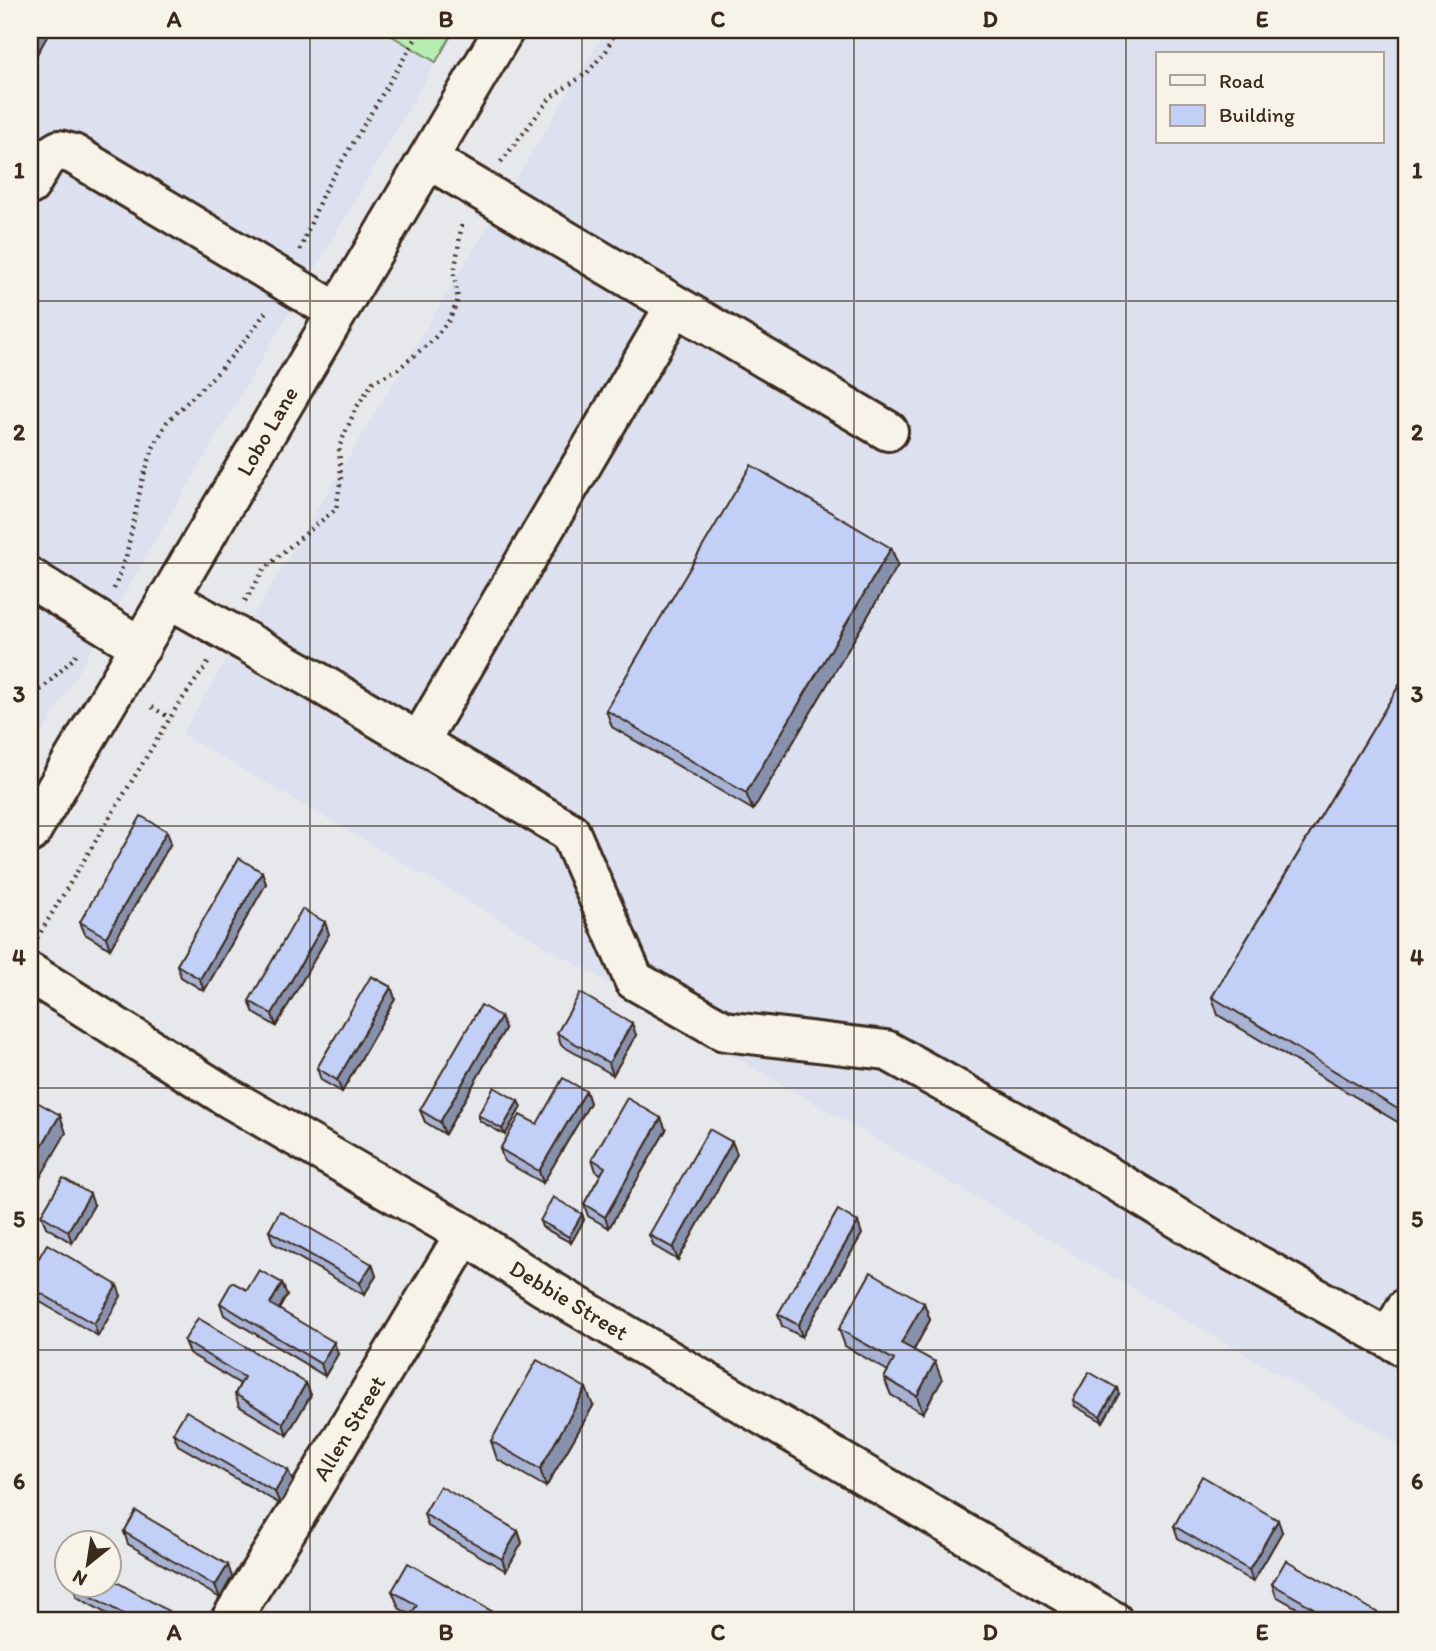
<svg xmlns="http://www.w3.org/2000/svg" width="1436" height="1651" font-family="Itim,sans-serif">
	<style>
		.built { fill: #dce0ef; fill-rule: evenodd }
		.green { fill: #b6edb0; stroke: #788c67; stroke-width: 2 }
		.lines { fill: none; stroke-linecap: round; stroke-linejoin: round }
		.minor-casing { stroke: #3b2a1e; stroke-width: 44 }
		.path { stroke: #3b2a1e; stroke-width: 4.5; stroke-dasharray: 2 5; stroke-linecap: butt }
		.minor { stroke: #f7f3e8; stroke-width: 38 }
		.wall { fill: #a7b2d4; stroke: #3b2a1e; stroke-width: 2 }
		.shaded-wall { fill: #8891ac; stroke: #3b2a1e; stroke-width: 2 }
		.building { fill: #c2cff6; stroke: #3b2a1e; stroke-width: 2 }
		.grid { fill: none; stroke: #3b2a1e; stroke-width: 2; stroke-opacity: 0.55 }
		.labels { text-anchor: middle; stroke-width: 5; stroke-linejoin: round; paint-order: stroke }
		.street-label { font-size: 23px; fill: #3b2a1e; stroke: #f7f3e8 }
		.neatline { fill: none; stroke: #3b2a1e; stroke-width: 2.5 }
		.grid-label { font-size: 23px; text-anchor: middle; font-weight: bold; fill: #3b2a1e }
	</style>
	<rect width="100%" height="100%" fill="#e7e8ec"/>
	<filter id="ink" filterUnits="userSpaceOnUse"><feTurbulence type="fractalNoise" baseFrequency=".0143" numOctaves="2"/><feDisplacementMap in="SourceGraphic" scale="14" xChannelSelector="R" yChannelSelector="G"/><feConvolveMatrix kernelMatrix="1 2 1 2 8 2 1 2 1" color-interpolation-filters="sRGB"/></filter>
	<g filter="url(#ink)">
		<g class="built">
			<path d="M30,30H382L436,62L30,754Z"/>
			<path d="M606,30H1406V1448L182,734ZM1158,54H1382V142H1158Z"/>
		</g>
		<path class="green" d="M382,30H454L436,62Z"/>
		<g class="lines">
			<g class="minor-casing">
				<g id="minor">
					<path d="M428,159L888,431"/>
					<path d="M30,185L45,159L59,150L73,154L337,312"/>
					<path d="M30,578L141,647"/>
					<path d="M168,598L311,678L570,832L634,980L724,1031L886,1050L1058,1146L1227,1248L1406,1348"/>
					<path d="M419,742L675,306"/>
					<path d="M30,833L504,30"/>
					<path d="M30,973L229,1098L465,1234L541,1285L1113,1621"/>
					<path d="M1389,1338L1406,1308"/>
					<path d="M230,1621L307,1497L465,1234"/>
				</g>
			</g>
			<g class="path">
				<path d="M501,162L551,97L587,73L606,51L616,30"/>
				<path d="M300,250L323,193L421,30"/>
				<path d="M114,589L126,557L142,481L153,448L167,422L218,372L251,333L267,310"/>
				<path d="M245,601L264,570L283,552L336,509L341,479L339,447L356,408L373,382L398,369L432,341L450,319L458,300L454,275L462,222"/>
				<path d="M30,700L73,659L78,651"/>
				<path d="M152,707L170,718"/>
				<path d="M37,938L176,708L208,663"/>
			</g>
			<use href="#minor" class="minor"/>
		</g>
		<g class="wall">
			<path d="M891,548L898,565L753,810L612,727L606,710Z"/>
			<path d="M1406,674V1127L1218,1015L1212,997Z"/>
			<path d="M171,843L110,949L85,934L80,922Z"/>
			<path d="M262,872L266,884L204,991L181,977L177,965Z"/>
			<path d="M329,934L276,1026L254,1013L249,1001Z"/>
			<path d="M391,987L395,999L342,1092L321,1080L317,1068Z"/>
			<path d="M501,1017L505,1029L445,1134L425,1122L420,1110Z"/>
			<path d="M557,1033L636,1035L613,1075L561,1045Z"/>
			<path d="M586,1091L590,1103L543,1183L504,1161L500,1149Z"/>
			<path d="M521,1107L505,1135L480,1121L478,1115Z"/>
			<path d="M666,1130L609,1228L588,1216L584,1204L601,1174L596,1171L592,1159Z"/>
			<path d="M732,1142L737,1154L678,1260L654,1246L649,1235Z"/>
			<path d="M94,1205L72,1243L46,1227L41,1215Z"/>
			<path d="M582,1214L584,1220L571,1243L542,1227L540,1221Z"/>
			<path d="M269,1231L372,1264L376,1276L364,1295L273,1243Z"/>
			<path d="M862,1234L802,1337L782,1326L778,1314Z"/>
			<path d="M30,1273L121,1296L98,1336L30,1296Z"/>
			<path d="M247,1290L287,1295L279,1309L338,1354L325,1376L224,1315L220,1303Z"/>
			<path d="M924,1303L930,1320L914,1350L942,1380L923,1413L891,1395L884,1378L888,1371L845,1346L839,1329Z"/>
			<path d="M184,1341L306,1383L311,1395L287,1435L239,1406L235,1394L240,1384L189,1353Z"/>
			<path d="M1119,1394L1103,1422L1075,1406L1073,1400Z"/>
			<path d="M593,1406L546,1487L497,1459L491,1441Z"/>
			<path d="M173,1433L293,1482L280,1504L178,1445Z"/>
			<path d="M424,1514L518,1531L522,1543L506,1571L428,1526Z"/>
			<path d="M1174,1526L1282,1532L1253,1582L1178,1538Z"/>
			<path d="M124,1532L232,1577L220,1598L128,1544Z"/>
			<path d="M1272,1584L1392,1621H1320L1276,1596Z"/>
			<path d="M73,1586L186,1621H120L77,1597Z"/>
			<path d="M392,1591L505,1619L506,1621H407L411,1615L399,1608Z"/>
		</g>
		<g class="shaded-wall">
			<path d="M34,30H51L30,66V37Z"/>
			<path d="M891,548L898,565L753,810L746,793Z"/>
			<path d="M167,831L171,843L110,949L106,937Z"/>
			<path d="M262,872L266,884L204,991L200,979Z"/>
			<path d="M325,922L329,934L276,1026L272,1014Z"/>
			<path d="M391,987L395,999L342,1092L337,1080Z"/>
			<path d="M501,1017L505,1029L445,1134L440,1122Z"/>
			<path d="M632,1023L636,1035L613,1075L609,1063Z"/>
			<path d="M586,1091L590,1103L543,1183L539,1171Z"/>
			<path d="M518,1101L521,1107L505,1135L502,1129Z"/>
			<path d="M60,1115L66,1133L30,1195V1166Z"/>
			<path d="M661,1118L666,1130L609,1228L605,1217Z"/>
			<path d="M732,1142L737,1154L678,1260L673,1248Z"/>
			<path d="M90,1194L94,1205L72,1243L68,1231Z"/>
			<path d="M582,1214L584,1220L571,1243L569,1237Z"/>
			<path d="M858,1222L862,1234L802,1337L798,1325Z"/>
			<path d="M372,1264L376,1276L364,1295L360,1283Z"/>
			<path d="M282,1283L287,1295L275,1316L270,1304Z"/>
			<path d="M117,1285L121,1296L98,1336L94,1324Z"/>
			<path d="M924,1303L930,1320L908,1360L901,1343Z"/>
			<path d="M334,1342L338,1354L325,1376L321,1364Z"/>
			<path d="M935,1362L942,1380L923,1413L917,1396Z"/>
			<path d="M306,1383L311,1395L287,1435L283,1423Z"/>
			<path d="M586,1388L593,1406L546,1487L540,1469Z"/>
			<path d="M1117,1388L1119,1394L1103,1422L1100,1416Z"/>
			<path d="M288,1470L293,1482L280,1504L275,1492Z"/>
			<path d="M1278,1520L1282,1532L1253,1582L1249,1570Z"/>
			<path d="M518,1531L522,1543L506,1571L502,1559Z"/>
			<path d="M228,1565L232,1577L220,1598L215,1586Z"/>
		</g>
		<g class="building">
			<path d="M30,30H34L30,37Z"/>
			<path d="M751,465L891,548L746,793L606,710Z"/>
			<path d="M1406,674V1114L1212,997Z"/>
			<path d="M141,816L167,831L106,937L80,922Z"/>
			<path d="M239,858L262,872L200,979L177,965Z"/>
			<path d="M302,909L325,922L272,1014L249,1001Z"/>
			<path d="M371,976L391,987L337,1080L317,1068Z"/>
			<path d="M580,993L632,1023L609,1063L557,1033Z"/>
			<path d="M481,1005L501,1017L440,1122L420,1110Z"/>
			<path d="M563,1078L586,1091L539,1171L500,1149L520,1115L537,1124Z"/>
			<path d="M494,1087L518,1101L502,1129L478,1115Z"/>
			<path d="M30,1098L60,1115L30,1166Z"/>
			<path d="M627,1098L661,1118L605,1217L584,1204L605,1167L592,1159Z"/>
			<path d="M709,1129L732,1142L673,1248L649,1235Z"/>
			<path d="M63,1178L90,1194L68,1231L41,1215Z"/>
			<path d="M553,1197L582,1214L569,1237L540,1221Z"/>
			<path d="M838,1210L858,1222L798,1325L778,1314Z"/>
			<path d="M280,1211L372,1264L360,1283L269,1231Z"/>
			<path d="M47,1244L117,1285L94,1324L30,1287V1273Z"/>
			<path d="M259,1270L282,1283L270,1304L334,1342L321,1364L220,1303L232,1282L247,1290Z"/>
			<path d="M871,1272L924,1303L901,1343L935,1362L917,1396L884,1378L894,1360L839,1329Z"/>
			<path d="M198,1318L306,1383L283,1423L235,1394L244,1377L184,1341Z"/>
			<path d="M537,1360L586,1388L540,1469L491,1441Z"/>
			<path d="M1089,1372L1117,1388L1100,1416L1073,1400Z"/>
			<path d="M186,1411L288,1470L275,1492L173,1433Z"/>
			<path d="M1202,1476L1278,1520L1249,1570L1174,1526Z"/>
			<path d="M440,1486L518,1531L502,1559L424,1514Z"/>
			<path d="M136,1511L228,1565L215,1586L124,1532Z"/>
			<path d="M1286,1560L1392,1621H1336L1272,1584Z"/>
			<path d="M408,1563L505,1619L504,1621H407L417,1605L392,1591Z"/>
			<path d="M108,1577L186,1621H136L73,1586L74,1585H108Z"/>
		</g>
	</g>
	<path class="grid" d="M310,30V1621M582,30V1621M854,30V1621M1126,30V1621M30,301H1406M30,563H1406M30,826H1406M30,1088H1406M30,1350H1406"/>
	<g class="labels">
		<g class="street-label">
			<text transform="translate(267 431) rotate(-60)" y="8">Lobo Lane</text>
			<text transform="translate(569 1300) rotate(31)" y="8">Debbie Street</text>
			<text transform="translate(349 1428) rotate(-59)" y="8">Allen Street</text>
		</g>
	</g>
	<rect width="1436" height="1651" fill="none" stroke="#f7f3e8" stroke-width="77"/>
	<rect x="1156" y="52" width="228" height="91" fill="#f7f3e8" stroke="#aca397" stroke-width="2"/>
	<rect x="1170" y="75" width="35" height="10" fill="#f7f3e8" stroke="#aca397" stroke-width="2"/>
	<text x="1219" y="88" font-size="21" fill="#3b2a1e">Road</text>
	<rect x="1170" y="105" width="35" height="21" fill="#c2cff6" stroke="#aca397" stroke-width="2"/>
	<text x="1219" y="122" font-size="21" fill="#3b2a1e">Building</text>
	<g transform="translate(88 1564) rotate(210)"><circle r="33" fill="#f7f3e8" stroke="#aca397" stroke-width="2"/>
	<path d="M0-5L12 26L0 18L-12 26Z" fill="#3b2a1e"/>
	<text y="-10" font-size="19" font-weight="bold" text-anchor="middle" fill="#3b2a1e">N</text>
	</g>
	<rect x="38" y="38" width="1360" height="1574" class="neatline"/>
	<g class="grid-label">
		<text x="174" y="27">A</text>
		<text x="446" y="27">B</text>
		<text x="718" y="27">C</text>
		<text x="990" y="27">D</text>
		<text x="1262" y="27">E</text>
		<text x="19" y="178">1</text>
		<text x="1417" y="178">1</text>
		<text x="19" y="440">2</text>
		<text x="1417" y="440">2</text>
		<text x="19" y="702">3</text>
		<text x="1417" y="702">3</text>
		<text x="19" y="965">4</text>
		<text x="1417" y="965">4</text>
		<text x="19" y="1227">5</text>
		<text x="1417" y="1227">5</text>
		<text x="19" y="1489">6</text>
		<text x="1417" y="1489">6</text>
		<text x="174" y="1640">A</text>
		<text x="446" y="1640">B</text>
		<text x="718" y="1640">C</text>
		<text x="990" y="1640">D</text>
		<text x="1262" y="1640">E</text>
	</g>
</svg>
